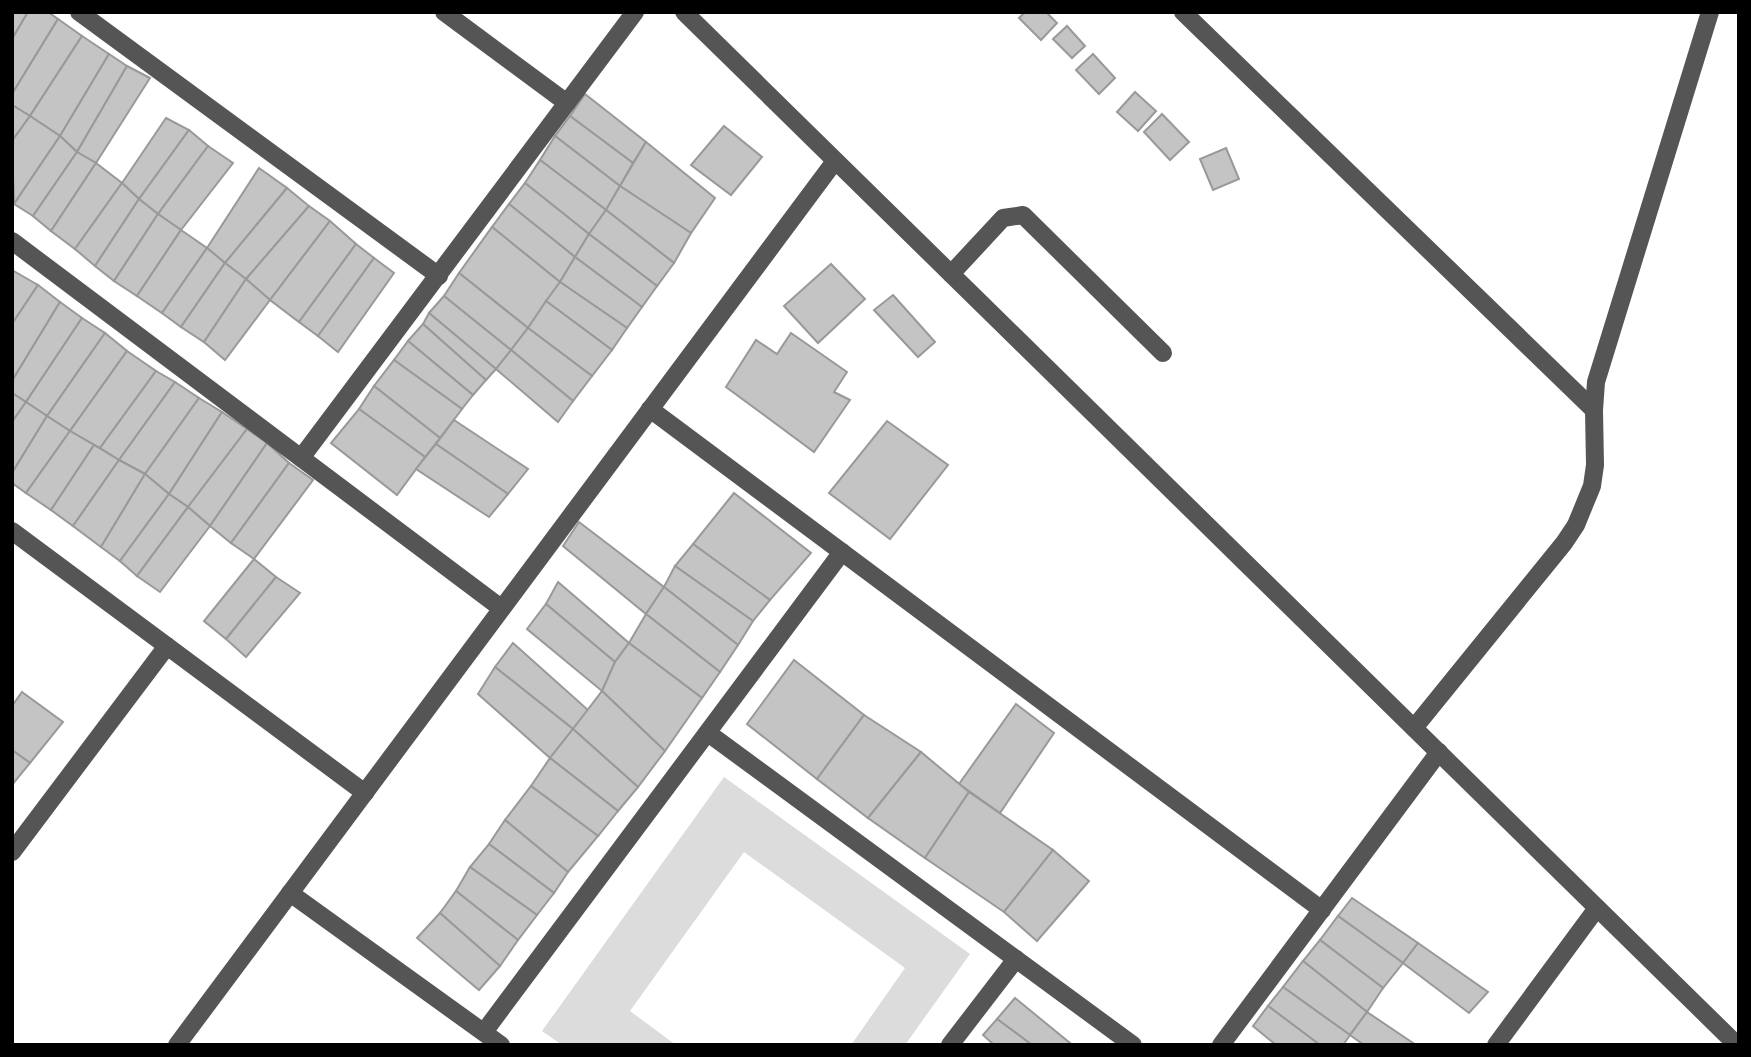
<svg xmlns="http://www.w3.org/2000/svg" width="1751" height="1057" font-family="'Asap Condensed',sans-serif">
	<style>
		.green { fill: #dcdcdc }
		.building { fill: #c4c4c4; stroke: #999; stroke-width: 2 }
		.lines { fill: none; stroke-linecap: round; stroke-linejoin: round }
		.minor { stroke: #555; stroke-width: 18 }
	</style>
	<rect width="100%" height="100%" fill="#fff"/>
	<path class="green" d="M724,777L970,954L905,1045H851L905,968L744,852L630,1011L676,1045H562L542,1031Z"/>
	<g class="building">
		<path d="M12,12H28L12,39Z"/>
		<path d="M28,12H48L58,19L12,94V39Z"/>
		<path d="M1025,12H1046L1057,23L1041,40L1019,18Z"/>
		<path d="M58,19L82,36L30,116L12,105V94Z"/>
		<path d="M1067,26L1085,46L1072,58L1053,39Z"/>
		<path d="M82,36L109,54L60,136L30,116Z"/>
		<path d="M109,54L127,66L77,152L60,136Z"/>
		<path d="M1093,54L1115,78L1099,94L1076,70Z"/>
		<path d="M127,66L150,78L96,163L77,152Z"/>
		<path d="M1135,92L1156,111L1138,131L1117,112Z"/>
		<path d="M585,94L646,142L633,163L570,116Z"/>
		<path d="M12,105L30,116L12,141Z"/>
		<path d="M1162,114L1189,142L1170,160L1144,132Z"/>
		<path d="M30,116L60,136L14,204L12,141Z"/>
		<path d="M570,116L633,163L620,186L555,136Z"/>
		<path d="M166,118L189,130L139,199L122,183Z"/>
		<path d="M724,126L762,157L731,195L691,165Z"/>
		<path d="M189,130L208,146L158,214L139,199Z"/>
		<path d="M60,136L77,152L33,216L14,204Z"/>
		<path d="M555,136L620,186L606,210L540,160Z"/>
		<path d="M646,142L715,198L691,233L620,186Z"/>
		<path d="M208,146L233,163L181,230L158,214Z"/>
		<path d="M1226,148L1239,179L1213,190L1200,159Z"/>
		<path d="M77,152L96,163L51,231L33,216Z"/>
		<path d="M540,160L606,210L589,234L525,183Z"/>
		<path d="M96,163L122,183L75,249L51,231Z"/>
		<path d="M259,168L287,188L225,263L207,248Z"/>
		<path d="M122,183L139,199L95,266L75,249Z"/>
		<path d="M525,183L589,234L575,257L509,204Z"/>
		<path d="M620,186L691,233L674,263L606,210Z"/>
		<path d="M287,188L309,206L246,279L225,263Z"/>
		<path d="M139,199L158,214L114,281L95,266Z"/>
		<path d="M509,204L575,257L560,282L492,227Z"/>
		<path d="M309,206L330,221L270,300L246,279Z"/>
		<path d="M606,210L674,263L657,286L589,234Z"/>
		<path d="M158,214L181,230L137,296L114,281Z"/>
		<path d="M330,221L356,244L299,322L270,300Z"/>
		<path d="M492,227L560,282L528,328L459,273Z"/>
		<path d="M181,230L207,248L162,313L137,296Z"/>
		<path d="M589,234L657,286L642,307L575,257Z"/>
		<path d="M356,244L374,258L318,336L299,322Z"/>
		<path d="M207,248L225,263L181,327L162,313Z"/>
		<path d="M575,257L642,307L627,328L560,282Z"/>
		<path d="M374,258L394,273L338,352L318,336Z"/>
		<path d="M225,263L246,279L204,342L181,327Z"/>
		<path d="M831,264L865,299L818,343L784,306Z"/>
		<path d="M12,270L38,285L12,324Z"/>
		<path d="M459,273L528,328L511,350L444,296Z"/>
		<path d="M246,279L270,300L225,360L204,342Z"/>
		<path d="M560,282L627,328L612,350L546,301Z"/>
		<path d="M38,285L60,302L12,381V324Z"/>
		<path d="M893,295L935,342L918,357L874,310Z"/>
		<path d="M444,296L511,350L496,369L429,313Z"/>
		<path d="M546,301L612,350L592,376L528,328Z"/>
		<path d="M60,302L82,318L26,402L12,393V381Z"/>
		<path d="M429,313L496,369L486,380L423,324Z"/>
		<path d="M82,318L105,333L47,416L26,402Z"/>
		<path d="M423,324L486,380L473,395L408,341Z"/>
		<path d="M528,328L592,376L573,401L511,350Z"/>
		<path d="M105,333L127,351L70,431L47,416Z"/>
		<path d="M791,333L847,372L834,392L850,400L814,452L726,387L756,340L777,354Z"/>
		<path d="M408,341L473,395L462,409L394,360Z"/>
		<path d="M511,350L573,401L558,422L496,369Z"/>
		<path d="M127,351L156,371L100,448L70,431Z"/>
		<path d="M394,360L462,409L440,438L374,386Z"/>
		<path d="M156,371L175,382L119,460L100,448Z"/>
		<path d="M175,382L199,398L145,474L119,460Z"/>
		<path d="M374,386L440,438L425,457L359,409Z"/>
		<path d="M12,393L26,402L12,422Z"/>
		<path d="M199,398L222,412L169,494L145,474Z"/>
		<path d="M26,402L47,416L12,473V422Z"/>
		<path d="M359,409L425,457L397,495L331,443Z"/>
		<path d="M222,412L247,429L188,507L169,494Z"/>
		<path d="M47,416L70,431L26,493L12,483V473Z"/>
		<path d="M454,420L528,469L508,494L436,444Z"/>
		<path d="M887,421L948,465L890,539L829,493Z"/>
		<path d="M247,429L267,443L210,526L188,507Z"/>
		<path d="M70,431L94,445L51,510L26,493Z"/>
		<path d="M267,443L289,463L231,543L210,526Z"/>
		<path d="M436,444L508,494L489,517L416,469Z"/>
		<path d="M94,445L119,460L73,526L51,510Z"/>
		<path d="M119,460L145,474L101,547L73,526Z"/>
		<path d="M289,463L313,480L254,559L231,543Z"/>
		<path d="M145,474L169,494L120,561L101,547Z"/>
		<path d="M734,493L811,553L770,600L693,544Z"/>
		<path d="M169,494L188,507L137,576L120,561Z"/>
		<path d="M188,507L210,526L160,592L137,576Z"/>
		<path d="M579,522L664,587L646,614L563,546Z"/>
		<path d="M693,544L770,600L753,621L675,566Z"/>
		<path d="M254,559L276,577L226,639L204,621Z"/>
		<path d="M675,566L753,621L738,645L664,587Z"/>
		<path d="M276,577L300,593L246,657L226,639Z"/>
		<path d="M558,582L629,643L615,662L546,604Z"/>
		<path d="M664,587L738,645L720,672L646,614Z"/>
		<path d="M546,604L615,662L602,691L527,629Z"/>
		<path d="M646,614L720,672L702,698L629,643Z"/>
		<path d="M513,643L588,710L573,729L495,667Z"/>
		<path d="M629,643L702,698L665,751L602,691L615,662Z"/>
		<path d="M794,660L864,715L817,779L747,724Z"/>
		<path d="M495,667L573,729L550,758L478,694Z"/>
		<path d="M602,691L665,751L638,787L573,729Z"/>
		<path d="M22,692L63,722L30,763L12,750V706Z"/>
		<path d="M1016,704L1054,733L1000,813L959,784Z"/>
		<path d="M864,715L921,752L868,818L817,779Z"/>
		<path d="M573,729L638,787L618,811L550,758Z"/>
		<path d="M12,750L30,763L12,785Z"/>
		<path d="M921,752L969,792L925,858L868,818Z"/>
		<path d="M550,758L618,811L598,836L531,786Z"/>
		<path d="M531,786L598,836L568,872L505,820Z"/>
		<path d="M969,792L1053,850L1004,912L925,858Z"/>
		<path d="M505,820L568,872L554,893L489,844Z"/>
		<path d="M489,844L554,893L537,915L470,867Z"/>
		<path d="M1053,850L1089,881L1037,941L1004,912Z"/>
		<path d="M470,867L537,915L518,940L456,891Z"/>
		<path d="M456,891L518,940L500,966L440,913Z"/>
		<path d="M1352,898L1418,943L1403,963L1338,916Z"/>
		<path d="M440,913L500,966L479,990L417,938Z"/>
		<path d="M1338,916L1403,963L1383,988L1320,940Z"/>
		<path d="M1320,940L1383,988L1367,1012L1303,961Z"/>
		<path d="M1418,943L1488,992L1469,1013L1403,963Z"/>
		<path d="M1303,961L1367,1012L1350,1035L1283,987Z"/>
		<path d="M1283,987L1350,1035L1343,1045H1320L1268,1006Z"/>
		<path d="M1015,998L1070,1043L1067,1045H1032L997,1019Z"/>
		<path d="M1268,1006L1320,1045H1276L1253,1026Z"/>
		<path d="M1367,1012L1416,1045H1364L1350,1035Z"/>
		<path d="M997,1019L1032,1045H994L983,1035Z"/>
	</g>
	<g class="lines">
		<g class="minor">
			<path d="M79,12L439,276"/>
			<path d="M444,12L567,103"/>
			<path d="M684,12L1737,1045"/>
			<path d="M1183,12L1594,410"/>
			<path d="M12,241L501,608"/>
			<path d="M951,274L1003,218L1023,215L1163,353"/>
			<path d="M650,409L1322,910"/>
			<path d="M301,458L635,12"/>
			<path d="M12,531L365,793"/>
			<path d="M1414,728L1564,543L1576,525L1592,486L1595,465L1594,410L1596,382L1710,12"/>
			<path d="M708,733L1133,1045"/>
			<path d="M12,852L167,646"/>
			<path d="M290,893L501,1045"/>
			<path d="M484,1032L842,552"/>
			<path d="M177,1045L835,161"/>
			<path d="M950,1045L1016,959"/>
			<path d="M1221,1045L1439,752"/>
			<path d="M1496,1045L1597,908"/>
		</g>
	</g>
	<rect width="1751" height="1057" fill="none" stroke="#000000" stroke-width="28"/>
</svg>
